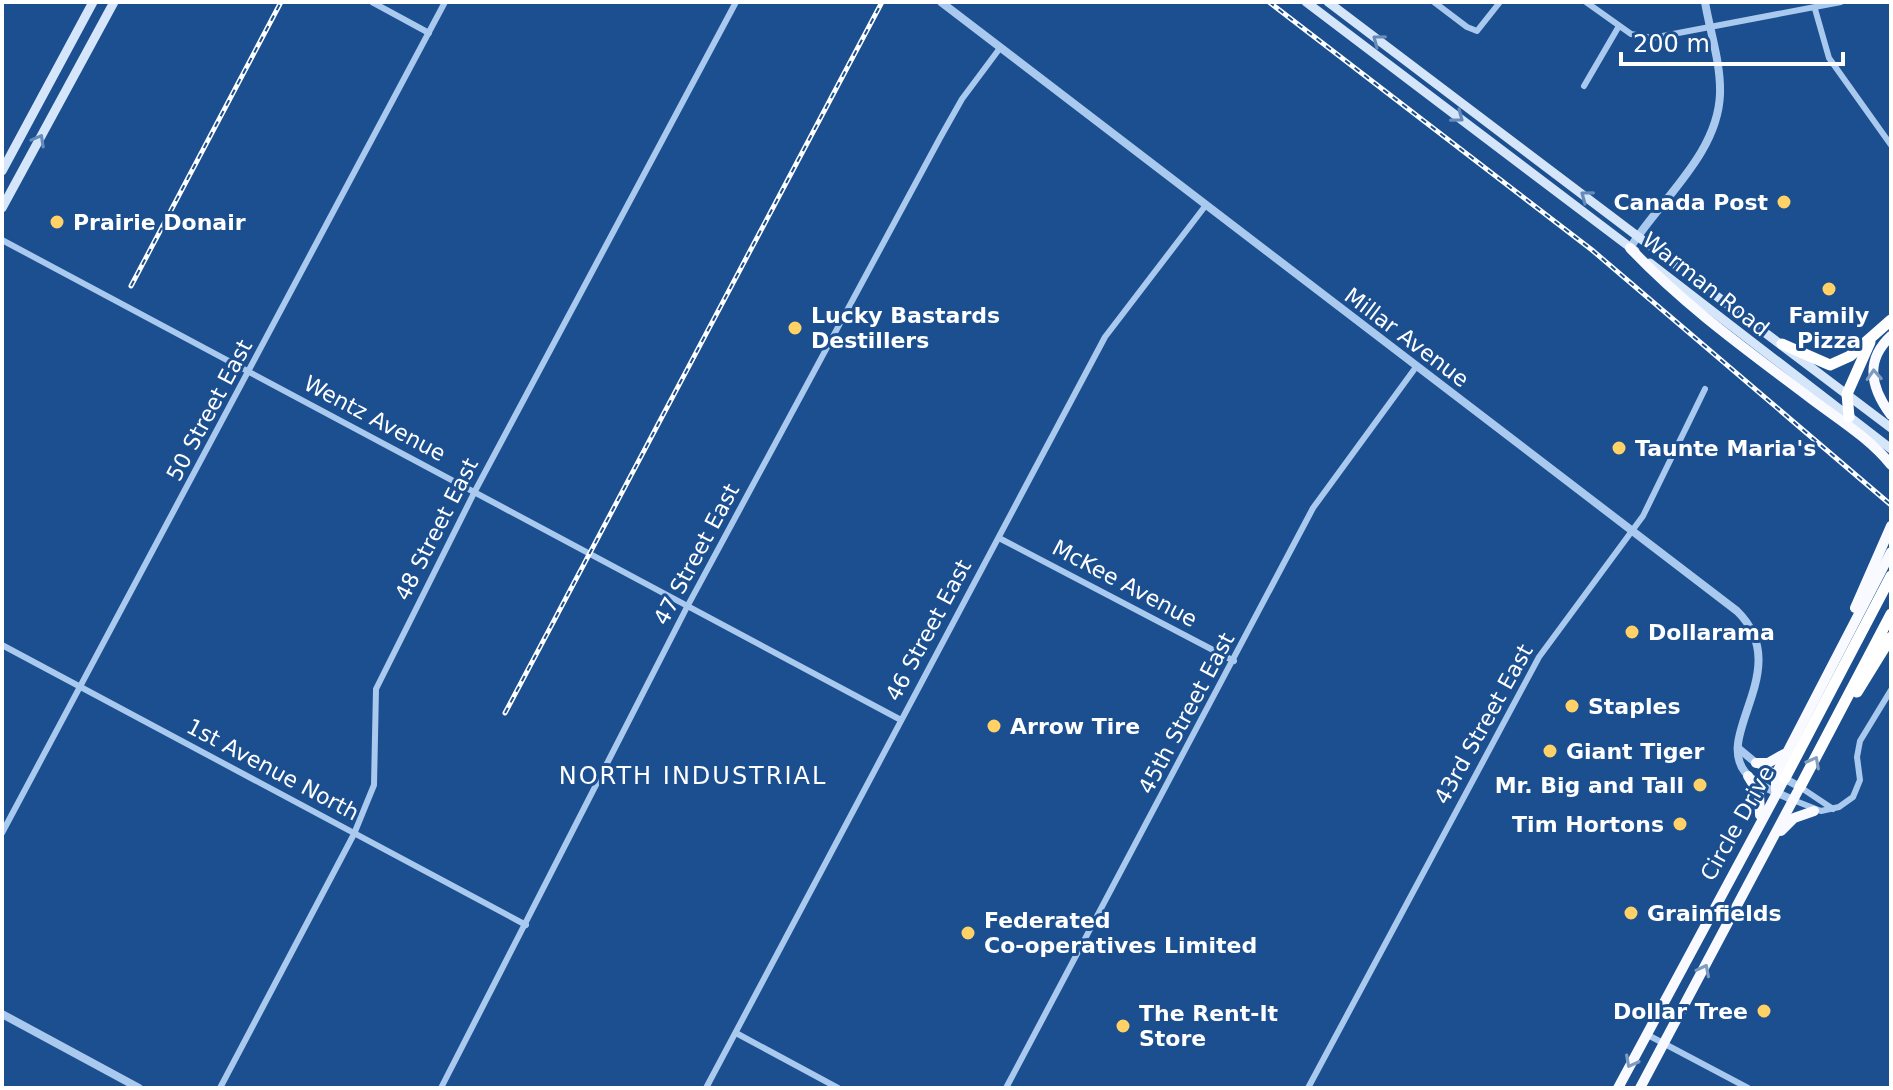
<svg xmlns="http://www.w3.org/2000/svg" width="1893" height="1090" font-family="'DejaVu Sans',sans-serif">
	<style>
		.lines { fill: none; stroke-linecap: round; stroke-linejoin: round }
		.minor { stroke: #a9c9ee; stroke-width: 6 }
		.tertiary { stroke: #a9c9ee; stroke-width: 8 }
		.secondary { stroke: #d6e6fa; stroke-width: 9 }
		.trunk { stroke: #f8faff; stroke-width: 10 }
		.motorway { stroke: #fff; stroke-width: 11 }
		.rail-casing { stroke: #fff; stroke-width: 5 }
		.rail { stroke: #1b4f8f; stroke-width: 2; stroke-dasharray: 6; stroke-linecap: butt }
		.oneway { stroke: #668bba }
		.oneway2 { stroke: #7e9cc1 }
		.oneway3 { stroke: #829ec1 }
		.poi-dot { fill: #ffd166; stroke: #1b4f8f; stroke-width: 3 }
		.labels { text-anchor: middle; stroke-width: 6; stroke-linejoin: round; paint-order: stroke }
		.poi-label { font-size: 22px; font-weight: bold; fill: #fff; stroke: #1b4f8f; text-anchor: start }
		.street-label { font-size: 22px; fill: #fff; stroke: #1b4f8f }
		.neighbourhood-label { font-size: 24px; letter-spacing: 2px; fill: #fff; stroke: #1b4f8f }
	</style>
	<rect width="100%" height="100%" fill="#1b4f8f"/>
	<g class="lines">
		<g class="minor">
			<path d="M372,2L429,33"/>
			<path d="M1434,2L1467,27L1477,31L1500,2"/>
			<path d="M1586,2L1631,34L1652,38L1841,2"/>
			<path d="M1815,9L1829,58L1891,145"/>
			<path d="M1584,86L1619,26"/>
			<path d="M2,240L901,720"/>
			<path d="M999,538L1234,661"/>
			<path d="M2,645L526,925"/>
			<path d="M1800,787L1833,809"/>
			<path d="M1793,800L1821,811L1839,807L1853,797L1860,780L1857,757L1860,741L1891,690"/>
			<path d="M2,833L445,2"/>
			<path d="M736,1033L838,1088"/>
			<path d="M1646,1034L1748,1088"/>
			<path d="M220,1088L354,834L374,785L376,689L475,491L736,2"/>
			<path d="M441,1088L687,607L940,138L962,99L1000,48"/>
			<path d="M706,1088L1105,337L1206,205"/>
			<path d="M1006,1088L1313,508L1416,367"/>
			<path d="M1308,1088L1539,657L1643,516L1705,389"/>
		</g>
		<g class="tertiary">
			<path d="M941,2L1737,611C1795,668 1714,733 1745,772C1755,785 1779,793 1793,800"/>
			<path d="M1630,248C1660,200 1718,154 1720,94C1721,63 1710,32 1705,2"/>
			<path d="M1738,748L1756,763L1800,787"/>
			<path d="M2,1014L139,1088"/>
		</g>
		<g class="secondary">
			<path d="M1306,2L1635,251"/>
			<path d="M1328,2L1891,428"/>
			<path d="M2,171L93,2"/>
			<path d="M2,208L114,2"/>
			<path d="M1650,263L1891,449"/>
		</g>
		<g class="trunk">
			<path d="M1630,248C1683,304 1744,348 1805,394C1833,416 1869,437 1891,465"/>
			<path d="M1891,336C1864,361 1871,388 1891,415"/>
			<path d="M1855,608L1891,526"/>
			<path d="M1756,763H1768L1784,754"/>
			<path d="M1748,776L1759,794L1760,815"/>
			<path d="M1776,790V774L1891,552"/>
			<path d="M1781,831L1794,818L1814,811"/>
			<path d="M1618,1088L1785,778"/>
			<path d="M1640,1088L1800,787"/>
		</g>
		<g class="motorway">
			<path d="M1782,344L1830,365L1850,356L1891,320"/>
			<path d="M1849,417L1847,394L1870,342"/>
			<path d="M1857,692L1891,637"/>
			<path d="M1785,778L1891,576"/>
			<path d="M1800,787L1891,614"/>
		</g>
		<g class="rail-casing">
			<g id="rail">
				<path d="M1269,2L1592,250L1891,505"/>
				<path d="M131,286L281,2"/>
				<path d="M505,713L882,2"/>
			</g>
		</g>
		<use href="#rail" class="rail"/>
	</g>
	<defs><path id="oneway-chevron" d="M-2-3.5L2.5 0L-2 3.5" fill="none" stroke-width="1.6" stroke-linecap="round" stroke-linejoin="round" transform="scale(2)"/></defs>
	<g class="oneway">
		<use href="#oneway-chevron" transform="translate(1378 40) rotate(-143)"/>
		<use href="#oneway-chevron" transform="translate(1458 117) rotate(37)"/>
		<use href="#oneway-chevron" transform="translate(39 140) rotate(-61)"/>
		<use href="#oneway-chevron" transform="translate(1586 196) rotate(-143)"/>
	</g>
	<g class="oneway2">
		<use href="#oneway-chevron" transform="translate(1874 375) rotate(-93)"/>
		<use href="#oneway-chevron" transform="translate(1704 970) rotate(-63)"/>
		<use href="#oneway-chevron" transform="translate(1631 1062) rotate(118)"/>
	</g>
	<use class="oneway3" href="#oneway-chevron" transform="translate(1814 762) rotate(-62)"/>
	<g class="poi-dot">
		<circle cx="1784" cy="202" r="8"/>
		<circle cx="57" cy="222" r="8"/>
		<circle cx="1829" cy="289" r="8"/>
		<circle cx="795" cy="328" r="8"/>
		<circle cx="1619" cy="448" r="8"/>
		<circle cx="1632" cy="632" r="8"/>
		<circle cx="1572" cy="706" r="8"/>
		<circle cx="994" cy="726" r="8"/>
		<circle cx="1550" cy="751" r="8"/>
		<circle cx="1700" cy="785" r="8"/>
		<circle cx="1680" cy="824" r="8"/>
		<circle cx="1631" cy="913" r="8"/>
		<circle cx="968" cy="933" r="8"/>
		<circle cx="1764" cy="1011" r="8"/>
		<circle cx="1123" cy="1026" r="8"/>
	</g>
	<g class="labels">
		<g class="poi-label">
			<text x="1768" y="210" text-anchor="end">Canada Post</text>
			<text x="73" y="230">Prairie Donair</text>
			<text x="811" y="323">Lucky Bastards<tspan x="811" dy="25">Destillers</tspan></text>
			<text x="1829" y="323" text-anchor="middle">Family<tspan x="1829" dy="25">Pizza</tspan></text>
			<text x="1635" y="456">Taunte Maria's</text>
			<text x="1648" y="640">Dollarama</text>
			<text x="1588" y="714">Staples</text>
			<text x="1010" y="734">Arrow Tire</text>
			<text x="1566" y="759">Giant Tiger</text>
			<text x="1684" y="793" text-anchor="end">Mr. Big and Tall</text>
			<text x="1664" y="832" text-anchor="end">Tim Hortons</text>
			<text x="1647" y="921">Grainfields</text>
			<text x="984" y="928">Federated<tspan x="984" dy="25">Co-operatives Limited</tspan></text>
			<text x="1748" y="1019" text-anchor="end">Dollar Tree</text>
			<text x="1139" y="1021">The Rent-It<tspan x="1139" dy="25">Store</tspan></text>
		</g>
		<g class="street-label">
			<text transform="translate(1706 284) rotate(38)" y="8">Warman Road</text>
			<text transform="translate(1407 337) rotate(37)" y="8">Millar Avenue</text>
			<text transform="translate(209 410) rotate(-62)" y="8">50 Street East</text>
			<text transform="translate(375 418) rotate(28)" y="8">Wentz Avenue</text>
			<text transform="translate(436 529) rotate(-63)" y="8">48 Street East</text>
			<text transform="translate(696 554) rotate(-62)" y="8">47 Street East</text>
			<text transform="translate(1125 583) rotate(28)" y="8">McKee Avenue</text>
			<text transform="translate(928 630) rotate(-62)" y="8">46 Street East</text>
			<text transform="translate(1186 713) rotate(-62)" y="8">45th Street East</text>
			<text transform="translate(1483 724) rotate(-61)" y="8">43rd Street East</text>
			<text transform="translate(273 769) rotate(28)" y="8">1st Avenue North</text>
			<text transform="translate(1737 823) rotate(-61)" y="8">Circle Drive</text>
		</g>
		<g class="neighbourhood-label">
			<text x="693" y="784">NORTH INDUSTRIAL</text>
		</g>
	</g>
	<rect width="1893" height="1090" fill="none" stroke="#ffffff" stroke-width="8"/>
	<path d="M1621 52v12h222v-12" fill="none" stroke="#ffffff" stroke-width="4"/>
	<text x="1633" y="52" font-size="24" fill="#ffffff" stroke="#1b4f8f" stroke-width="6" paint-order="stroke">200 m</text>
</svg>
